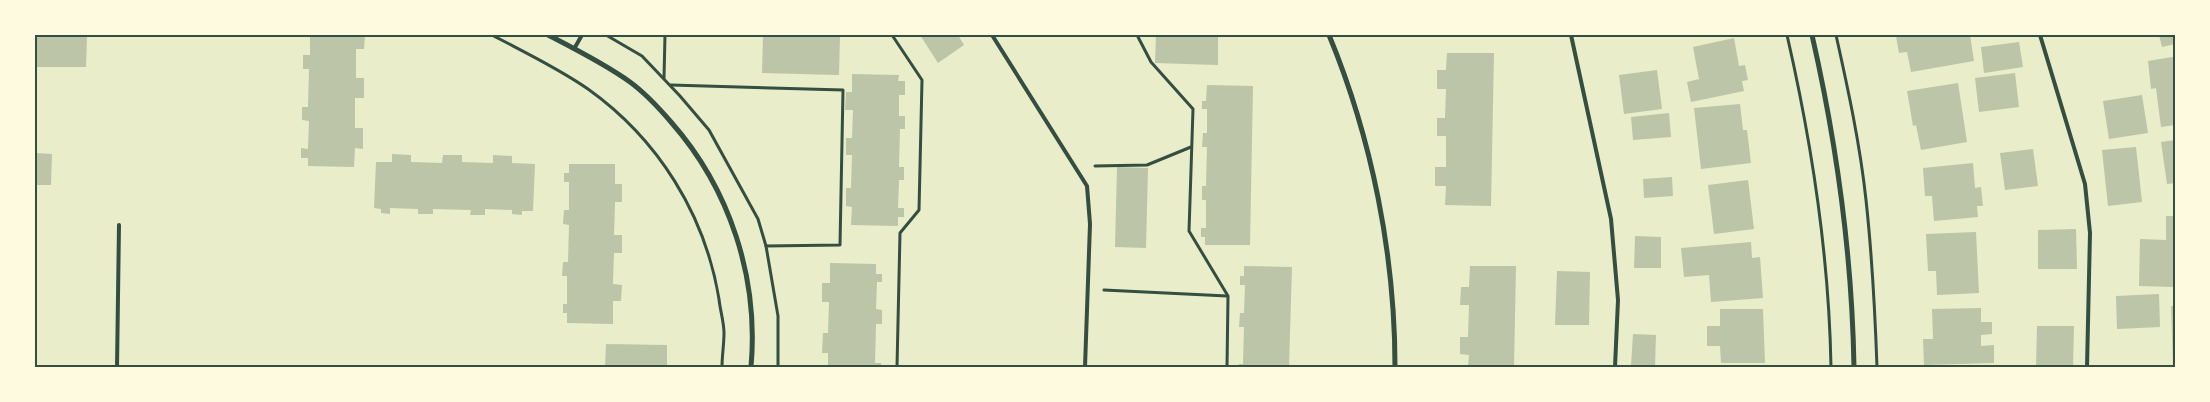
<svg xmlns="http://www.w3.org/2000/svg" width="2210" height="402" font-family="Roboto,sans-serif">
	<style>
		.building { fill: #bcc5a7 }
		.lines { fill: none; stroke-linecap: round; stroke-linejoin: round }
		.path { stroke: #344e41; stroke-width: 3 }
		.service { stroke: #344e41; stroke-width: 4 }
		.minor { stroke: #344e41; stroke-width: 5 }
		.neatline { fill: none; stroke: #344e41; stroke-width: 2 }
	</style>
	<rect width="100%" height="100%" fill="#e9edc9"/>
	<g class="building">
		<path d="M35,35H87L86,67H35Z"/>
		<path d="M310,35H365L364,49H356V78H364V98H355V128H363V149L355,148L354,167L308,166V158H301V148L308,149L309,121L302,120V107H308L309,69H303V55H310Z"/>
		<path d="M763,35H840L839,75L762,73Z"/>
		<path d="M920,35H958L964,45L938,63Z"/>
		<path d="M1156,35H1218V65L1155,63Z"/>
		<path d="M1903,35H1970L1974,61L1911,72L1907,52L1899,53L1896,36Z"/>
		<path d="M2159,35H2175V44L2162,47Z"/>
		<path d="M1734,38L1739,66L1745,65L1748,80L1742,81L1744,91L1691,102L1687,82L1699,79L1693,47Z"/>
		<path d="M2019,42L2023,67L1984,73L1981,47Z"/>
		<path d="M1447,53H1494L1491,206L1445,205L1446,186H1435V167H1446V136H1437V118H1445L1446,89H1437V70H1446Z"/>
		<path d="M2172,57H2175V125L2161,127L2156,88L2151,89L2148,61Z"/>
		<path d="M1657,70L1662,109L1624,114L1619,75Z"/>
		<path d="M2015,73L2019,107L1979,112L1975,78Z"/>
		<path d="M852,74L899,75L898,81H905V95H899V116H905V129H900L899,167H904V180H899L898,208H904V217H898V226L851,225L852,207L846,206V188H851L852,155H846V138H852L853,110H845L846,92H852Z"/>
		<path d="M1958,83L1967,142L1921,150L1916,125L1913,126L1907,91Z"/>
		<path d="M1207,85L1253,86L1250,245H1205V237H1201V228H1206V200H1202V186H1206L1207,147H1202L1203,133H1207V109H1202V101H1206Z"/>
		<path d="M2142,95L2148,133L2109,139L2103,101Z"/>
		<path d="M1740,104L1743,130H1747L1751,163L1701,169L1694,108Z"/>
		<path d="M1669,113L1671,137L1633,140L1631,117Z"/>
		<path d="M2175,140V183L2167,184L2161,142Z"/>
		<path d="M2136,147L2142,202L2108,206L2102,150Z"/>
		<path d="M2033,149L2038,186L2005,190L2000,153Z"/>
		<path d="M35,153L52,154L51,185H35Z"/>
		<path d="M392,154L411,155V162L442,163L443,155H462V162L493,163V155L512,156V163L535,164L533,211H522V215L512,214V210L485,209V215H470L471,210L433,209V214H418V209L390,208V214L381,213V209L374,208L376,162H392Z"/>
		<path d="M1973,163L1975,188L1981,187L1983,206H1977L1978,217L1934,221L1932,196H1925L1923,168Z"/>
		<path d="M569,164H615V184H622V202H615L614,235H622V253H614L613,284L622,285L621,301H613V324L567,323V313H563V304H567V276H562L563,262H568L569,225L563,224L564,210H569V182H564V173H569Z"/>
		<path d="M1117,167L1148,168L1146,248L1115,247Z"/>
		<path d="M1672,177L1673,196L1644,198L1643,179Z"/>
		<path d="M1748,180L1754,229L1714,234L1708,185Z"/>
		<path d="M2166,216H2175L2174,287L2139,286L2140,239L2166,240Z"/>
		<path d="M2076,229L2077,269H2038V230Z"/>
		<path d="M1976,232L1979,293L1937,295L1936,271H1928L1926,234Z"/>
		<path d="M1635,236L1661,237V268H1634Z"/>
		<path d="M1751,242L1752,258L1760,257L1763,298L1711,302L1709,275L1684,277L1681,248Z"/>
		<path d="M830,263L876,264V274H882V282H877L876,309L882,310V324H876L875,363H881V367H828V353H822L823,333H828L829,302H822V283H830Z"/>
		<path d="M1244,266L1292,267L1289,367H1239V364H1243L1244,327H1239L1240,313H1244L1245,285H1240V276H1244Z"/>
		<path d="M1470,266H1516L1514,367H1468L1469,355L1460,354V337H1468L1469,305H1460L1461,287H1469Z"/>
		<path d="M1557,271L1590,272L1589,325H1555Z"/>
		<path d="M2159,294L2160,327L2117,329L2116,296Z"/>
		<path d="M2171,306H2175V367H2173Z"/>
		<path d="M1981,308V322H1992V334L1981,335V346L1994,345V363L1924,365L1923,339H1933L1932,309Z"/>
		<path d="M1720,309H1763L1765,363H1721L1720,346H1707V326H1720Z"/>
		<path d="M2037,326H2074L2073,367H2036Z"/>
		<path d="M1633,334L1656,335L1655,366H1631Z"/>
		<path d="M606,344L667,345V367H605Z"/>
	</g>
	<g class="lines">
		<g class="path">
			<path d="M492,35C524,52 558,68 588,89C658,139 705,214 719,299C720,310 724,322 724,333C724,344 722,356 722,367"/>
			<path d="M606,35L642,56L680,96L709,130L758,219L766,246L778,316V367"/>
			<path d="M892,35L922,80L919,210L900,233L897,367"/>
			<path d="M1137,35L1151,62L1193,109L1189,231L1228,296L1227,367"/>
			<path d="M1787,35C1812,144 1829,255 1831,367"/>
			<path d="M1836,35C1848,89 1860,144 1866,200C1872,255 1875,311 1877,367"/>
			<path d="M664,78L665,35"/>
			<path d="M671,85L843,90L840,245L766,246"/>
			<path d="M1095,166L1147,165L1191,147"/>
			<path d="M1104,290L1227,296"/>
		</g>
		<g class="service">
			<path d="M992,35L1087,186L1090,224L1085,367"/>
			<path d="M1571,35L1611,219L1618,300L1615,367"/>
			<path d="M2040,35L2085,184L2090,233L2087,367"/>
			<path d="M574,49L582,35"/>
			<path d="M117,367L119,225"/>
		</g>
		<g class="minor">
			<path d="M548,35C575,49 605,64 630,82C645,93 659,108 671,122C730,189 759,278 751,367"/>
			<path d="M1329,35C1372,139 1395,255 1395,367"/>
			<path d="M1812,35C1837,145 1852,254 1854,367"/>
		</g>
	</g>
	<rect width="2210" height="402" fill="none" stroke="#fefae0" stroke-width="72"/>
	<rect x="36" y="36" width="2138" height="330" class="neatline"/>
</svg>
